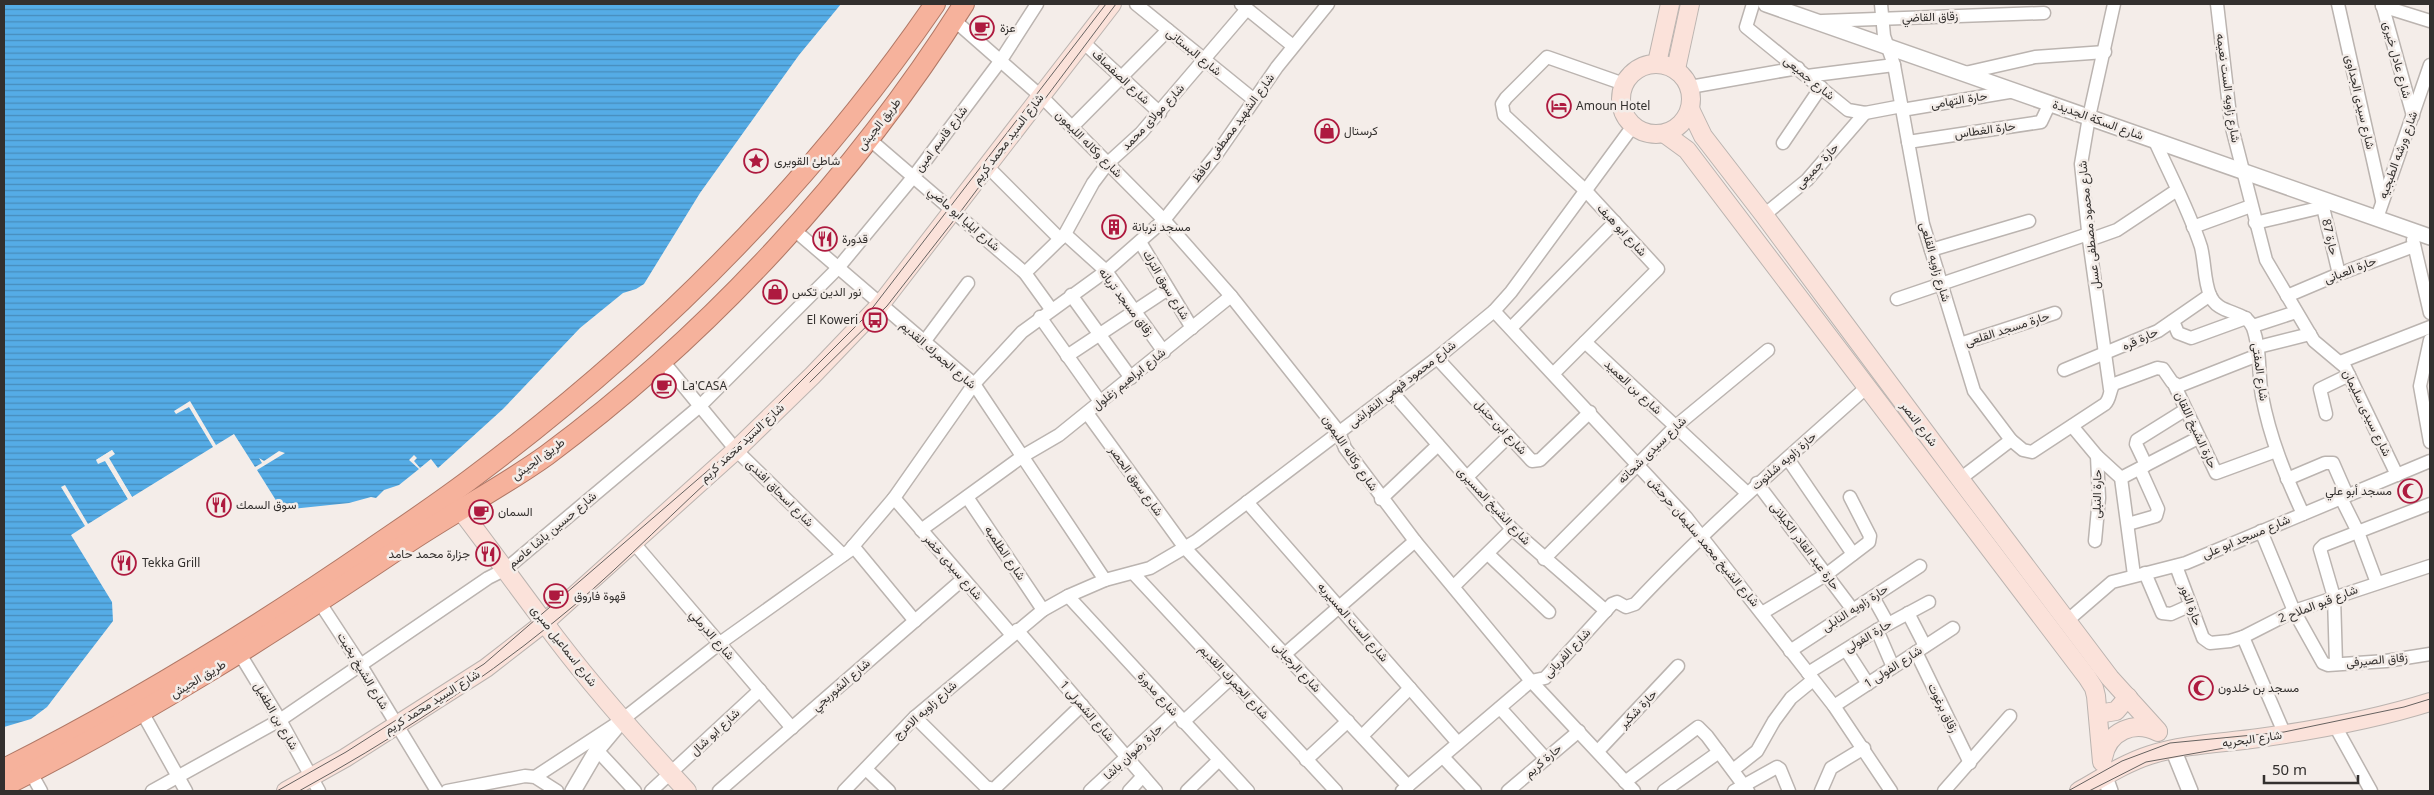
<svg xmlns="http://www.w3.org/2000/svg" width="2434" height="795" font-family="'Noto Sans',Vazirmatn,sans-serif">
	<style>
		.water { fill: url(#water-rules) }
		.pier { fill: #f4ede9 }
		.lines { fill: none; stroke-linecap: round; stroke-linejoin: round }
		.minor-casing { stroke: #bbb4b0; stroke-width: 15 }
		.tertiary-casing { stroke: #bbb4b0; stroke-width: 18 }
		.secondary-casing { stroke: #bbb4b0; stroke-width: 20 }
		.trunk-casing { stroke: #b07866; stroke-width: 22 }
		.minor { stroke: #fff; stroke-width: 12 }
		.tertiary { stroke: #fff; stroke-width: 15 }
		.secondary { stroke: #fbe2da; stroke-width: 18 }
		.trunk { stroke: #f6b29c; stroke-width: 20 }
		.tram { stroke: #666260; stroke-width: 1 }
		.labels { text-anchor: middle; stroke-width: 5; stroke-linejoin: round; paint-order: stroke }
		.street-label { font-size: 12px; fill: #33302e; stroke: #f4ede9 }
		.poi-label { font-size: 12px; fill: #33302e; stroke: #f4ede9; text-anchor: start }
	</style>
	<defs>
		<pattern id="water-rules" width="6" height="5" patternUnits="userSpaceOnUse" patternTransform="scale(1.25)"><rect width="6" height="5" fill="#55ace6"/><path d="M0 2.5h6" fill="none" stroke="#478cbb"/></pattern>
	</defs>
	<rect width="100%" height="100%" fill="#f4ede9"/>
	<path class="water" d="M4,4H841L799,55L700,193L644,284L636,289L623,293L580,328L503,409L438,468L431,459L420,468L414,461L417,458L414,455L409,460L419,469L399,485L384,490L376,498L371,497L349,503L282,510L257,470L285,453L279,451L264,461L259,458L262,463L255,467L234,434L216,445L190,401L174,411L176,414L189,407L213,447L132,497L108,458L114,454L112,450L96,460H105L128,499L88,524L65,485L61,487L85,526L71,535L112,602L113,621L47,707L31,719L4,727Z"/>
	<path class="pier" d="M112,450L115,454L109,458L132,497L128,499L105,461L98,464L96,460Z"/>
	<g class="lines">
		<g class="minor-casing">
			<g id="minor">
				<path d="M1136,4L1253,99"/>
				<path d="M1241,4L1293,46"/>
				<path d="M1753,4L1746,27L1848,110L1865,113L1902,106"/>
				<path d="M1881,4L1884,36L1894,65L1923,224L1974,391L2011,440L2023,450L2032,452L2105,404C2111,398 2109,390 2114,384L2157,368L2163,369L2172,382L2179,386L2258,355"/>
				<path d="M2217,4L2231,124L2266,260L2314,341L2345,367L2397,475"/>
				<path d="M2338,4L2382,200"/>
				<path d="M2382,4L2413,116"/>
				<path d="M2382,6L2430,21"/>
				<path d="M954,20L1044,99L1164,220L1231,296L1339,432L1345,448L1415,541L1531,681L1634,791"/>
				<path d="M1822,21L2044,13"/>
				<path d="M1082,41L1160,113"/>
				<path d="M1965,73L2035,57L2105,52"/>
				<path d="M1807,76L1894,65"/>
				<path d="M1690,87L1798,68"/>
				<path d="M1902,110L2015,91"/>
				<path d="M1072,127L1168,30"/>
				<path d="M868,138L1025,273L1051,309"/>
				<path d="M2154,139C2170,175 2189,210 2201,247C2205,263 2204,281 2210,295C2218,316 2246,309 2253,328C2261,350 2258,374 2262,396C2270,438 2285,475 2303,514"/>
				<path d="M1908,142L2041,122L2050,103"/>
				<path d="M1783,143L1821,87"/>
				<path d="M988,167L1060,239"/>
				<path d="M2321,199L2339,274"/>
				<path d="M1764,215L1807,180L1865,113"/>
				<path d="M2377,218L2430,65"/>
				<path d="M2255,223L2323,207"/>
				<path d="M2193,227L2251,206"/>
				<path d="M792,228L974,384L1105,580"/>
				<path d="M1065,234L1106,271L1164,352"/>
				<path d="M2089,240L2117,230L2177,190"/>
				<path d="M2413,240L2430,313"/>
				<path d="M1140,242L1192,328"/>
				<path d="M1931,250L2029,221"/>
				<path d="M1025,273L1065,234L1093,183L1108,163L1141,133L1247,9"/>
				<path d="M1071,295L1131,378"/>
				<path d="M2287,296L2339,274L2414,246"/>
				<path d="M1897,299L2088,234"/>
				<path d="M1494,311L1686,517L1834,706L1891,791"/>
				<path d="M1040,317L1101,403"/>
				<path d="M2173,321L2178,333L2191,338L2246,318"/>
				<path d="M2253,326L2296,312"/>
				<path d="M1511,328L1615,222"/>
				<path d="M2430,340L2420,386L2430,442"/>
				<path d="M924,342L968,283"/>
				<path d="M1585,342L1747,493"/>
				<path d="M1960,344L2055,313"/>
				<path d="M2258,347L2310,334"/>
				<path d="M1067,356L1168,289"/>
				<path d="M1437,358L1532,461L1540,460L1590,412"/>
				<path d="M662,360L736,450L843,555"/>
				<path d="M2340,362L2430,327"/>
				<path d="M2064,370L2158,331L2210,295"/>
				<path d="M1554,373L1658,269L1586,191L1504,115L1502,104L1506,98L1547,57L1624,84"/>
				<path d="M2174,384L2216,473L2276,451"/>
				<path d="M2110,389L2089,240L2081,164L2089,117L2114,4"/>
				<path d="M1392,392L1512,529L1606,611"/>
				<path d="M1087,413L1185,548L1408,786"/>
				<path d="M2326,414L2320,389L2349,375"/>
				<path d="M2072,426L2097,456L2099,498L2095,541"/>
				<path d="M2097,456L2121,478L2134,575"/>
				<path d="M1788,459L1853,554"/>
				<path d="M2146,465L2136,444L2137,440L2185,410"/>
				<path d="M1467,477L1509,436"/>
				<path d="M2121,478L2198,438"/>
				<path d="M1960,479L2011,440"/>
				<path d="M2287,479L2325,463H2333L2347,495"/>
				<path d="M1757,483L1853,610"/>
				<path d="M967,497L1043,610"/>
				<path d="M894,498L1012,635"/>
				<path d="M2341,498L2358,532L2377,583"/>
				<path d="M1381,499L1438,445"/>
				<path d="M1247,502L1458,743"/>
				<path d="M2128,524L2156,516L2158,509L2140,469"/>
				<path d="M921,530L1023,456L1059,435L1231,296"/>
				<path d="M2261,531L2294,611L2323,663L2328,665L2386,661L2430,654"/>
				<path d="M633,542L792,728"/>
				<path d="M853,546L915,621"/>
				<path d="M1488,554L1549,612"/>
				<path d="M1544,559L1676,426L1768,350"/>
				<path d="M2176,566L2203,638L2210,643L2230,641L2243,637L2294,611L2430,566"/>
				<path d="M1133,573L1336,791"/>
				<path d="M2145,573L2162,613L2171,614L2191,605"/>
				<path d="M1454,586L1512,529"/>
				<path d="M1068,596L1248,791"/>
				<path d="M1873,597L1888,624"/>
				<path d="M320,603L360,664L437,791"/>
				<path d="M1762,613L1827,574L1869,542L1870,536L1850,497"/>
				<path d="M1908,613L1925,646"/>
				<path d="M2068,620L2112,582L2186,563L2430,461"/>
				<path d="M1017,630L1156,791"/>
				<path d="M1877,630L1893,667"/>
				<path d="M2243,637L2285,735"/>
				<path d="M235,646L280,720L319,791"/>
				<path d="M1846,650L1868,684"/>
				<path d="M1790,651L1920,566"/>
				<path d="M1916,652L1970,763"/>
				<path d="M1285,654L1415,541"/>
				<path d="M2336,664L2334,597L2320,549L2324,545L2430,504"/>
				<path d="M1808,673L1877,630L1929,602"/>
				<path d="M1834,706L1953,628"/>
				<path d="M1500,708L1546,759"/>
				<path d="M142,712L186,791"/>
				<path d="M915,717L986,787L994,789L1082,705"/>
				<path d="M1183,722L1231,678"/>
				<path d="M2334,724L2371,791"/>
				<path d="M1362,736L1410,688"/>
				<path d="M597,750L635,791"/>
				<path d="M1598,751L1678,666"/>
				<path d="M1443,757L1475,791"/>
				<path d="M1306,760L1348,721"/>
				<path d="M866,769L889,791"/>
				<path d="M1733,770L1757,751L1774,721L1791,698L1813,680"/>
				<path d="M31,773L41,791"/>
				<path d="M535,777L622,720L720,643L849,551L894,498L974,384L1022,332L1106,271L1164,220L1216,155L1277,67L1328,4"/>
				<path d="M1625,782L1698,727L1707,736L1748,791"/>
				<path d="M152,791L280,720L488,578L506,569L700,406L838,268L914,176L1001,60L1037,4"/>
				<path d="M447,791L525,776L535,777L557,791"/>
				<path d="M651,791L760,690"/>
				<path d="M719,791L963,579"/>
				<path d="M844,791L915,717L1043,610L1068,596L1105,580L1150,568L1196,541L1437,358L1494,311L1511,292L1633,126"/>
				<path d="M1090,791L1175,712"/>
				<path d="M1129,791L1143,776"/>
				<path d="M1187,791L1219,760"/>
				<path d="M1402,791L1531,681L1545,678L1612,604L1617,602L1626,607L1635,604C1708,526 1789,457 1868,386"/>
				<path d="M1508,791L1579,731"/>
				<path d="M1664,791L1719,752"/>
				<path d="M1734,791L1777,767L1780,769L1789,791"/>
				<path d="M1821,791L1831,768L1864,748"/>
				<path d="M1944,791L2010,716"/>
			</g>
		</g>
		<g class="tertiary-casing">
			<g id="tertiary">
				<path d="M1766,4L2430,237"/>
				<path d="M2173,749L2190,791"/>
				<path d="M2105,777L2110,791"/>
				<path d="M573,791L597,750L622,720"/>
			</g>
		</g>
		<g class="secondary-casing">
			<g id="secondary">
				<path d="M1657,63L1670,4"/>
				<circle cx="1656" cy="99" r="35"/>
				<path d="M1676,69L1690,4"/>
				<path d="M1690,109L1703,136L1764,215L1960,479L2110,678L2158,731"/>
				<path d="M1665,134L1687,150L2087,677L2094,688L2096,696L2102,762"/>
				<path d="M452,499C484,540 513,581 544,622C587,681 637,737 687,791"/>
				<path d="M2098,714L2116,711L2128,697"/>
				<path d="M2103,758C2108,731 2134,720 2158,732"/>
				<path d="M286,791L345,758L486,668L544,623L736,450L812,376L880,305L1112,4"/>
				<path d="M2079,791C2102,778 2125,763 2150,755C2185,744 2223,743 2259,738C2316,730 2376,719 2430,702"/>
			</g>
		</g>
		<g class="trunk-casing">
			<g id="trunk">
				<path d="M4,769C131,705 253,630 371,549C406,525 442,501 476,475C652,343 810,186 935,4"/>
				<path d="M4,786C143,716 274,633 403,546C450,514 501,488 547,455C711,333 855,176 964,4"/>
			</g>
		</g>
		<use href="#minor" class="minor"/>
		<use href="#tertiary" class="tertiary"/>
		<use href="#secondary" class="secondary"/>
		<use href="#trunk" class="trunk"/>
		<g class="tram">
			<path d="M810,382L887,306L958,215L1116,4"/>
			<path d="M277,791L346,752L484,664L734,448L867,315L1106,4"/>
			<path d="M299,791C388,742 475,686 554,622C608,579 657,528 708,481"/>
			<path d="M2068,791L2122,761L2170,743L2284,732L2404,707L2430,699"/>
			<path d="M2089,791L2146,762L2275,739"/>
		</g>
	</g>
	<defs>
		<g id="cafe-ring" transform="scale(1.25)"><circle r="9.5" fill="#f4ede9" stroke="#ae1a3f" stroke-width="1.5"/><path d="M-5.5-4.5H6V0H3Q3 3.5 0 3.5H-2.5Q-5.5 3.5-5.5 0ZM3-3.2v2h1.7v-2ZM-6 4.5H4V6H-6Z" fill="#ae1a3f"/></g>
		<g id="hotel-ring" transform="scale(1.25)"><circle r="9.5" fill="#f4ede9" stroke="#ae1a3f" stroke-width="1.5"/><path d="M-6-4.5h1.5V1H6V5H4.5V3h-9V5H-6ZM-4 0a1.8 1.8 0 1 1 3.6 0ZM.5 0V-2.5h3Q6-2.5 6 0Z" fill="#ae1a3f"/></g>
		<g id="shop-ring" transform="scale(1.25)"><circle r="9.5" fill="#f4ede9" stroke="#ae1a3f" stroke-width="1.5"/><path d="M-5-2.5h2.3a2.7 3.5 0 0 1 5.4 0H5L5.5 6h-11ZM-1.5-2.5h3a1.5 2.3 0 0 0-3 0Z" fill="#ae1a3f"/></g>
		<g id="sight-ring" transform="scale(1.25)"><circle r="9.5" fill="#f4ede9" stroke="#ae1a3f" stroke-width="1.5"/><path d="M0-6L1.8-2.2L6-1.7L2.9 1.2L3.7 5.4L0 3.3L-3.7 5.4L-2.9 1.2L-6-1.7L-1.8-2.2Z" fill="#ae1a3f"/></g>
		<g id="building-ring" transform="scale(1.25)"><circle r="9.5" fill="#f4ede9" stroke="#ae1a3f" stroke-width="1.5"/><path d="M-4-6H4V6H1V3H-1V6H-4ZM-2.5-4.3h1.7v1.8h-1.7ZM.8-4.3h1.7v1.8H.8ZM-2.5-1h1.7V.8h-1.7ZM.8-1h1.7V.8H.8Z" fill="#ae1a3f"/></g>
		<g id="restaurant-ring" transform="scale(1.25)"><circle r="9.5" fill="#f4ede9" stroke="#ae1a3f" stroke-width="1.5"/><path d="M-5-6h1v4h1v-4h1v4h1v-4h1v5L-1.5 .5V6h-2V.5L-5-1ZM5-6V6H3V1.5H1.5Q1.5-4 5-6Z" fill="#ae1a3f"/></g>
		<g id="bus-ring" transform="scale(1.25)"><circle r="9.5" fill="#f4ede9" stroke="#ae1a3f" stroke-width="1.5"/><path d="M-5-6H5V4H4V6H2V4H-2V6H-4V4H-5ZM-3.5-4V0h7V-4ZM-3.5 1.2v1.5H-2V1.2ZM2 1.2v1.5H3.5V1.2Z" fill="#ae1a3f"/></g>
		<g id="mosque-ring" transform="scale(1.25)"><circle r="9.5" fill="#f4ede9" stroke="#ae1a3f" stroke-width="1.5"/><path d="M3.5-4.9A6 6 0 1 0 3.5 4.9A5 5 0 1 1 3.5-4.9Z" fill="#ae1a3f"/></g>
	</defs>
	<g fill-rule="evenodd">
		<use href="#cafe-ring" x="982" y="28"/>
		<use href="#hotel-ring" x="1559" y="106"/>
		<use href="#shop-ring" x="1327" y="131"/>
		<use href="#sight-ring" x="756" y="161"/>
		<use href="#building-ring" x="1114" y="227"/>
		<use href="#restaurant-ring" x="825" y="239"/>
		<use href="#shop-ring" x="775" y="292"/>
		<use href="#bus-ring" x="875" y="320"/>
		<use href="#cafe-ring" x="664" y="386"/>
		<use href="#mosque-ring" x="2410" y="491"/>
		<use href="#restaurant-ring" x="219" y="505"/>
		<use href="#cafe-ring" x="481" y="512"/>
		<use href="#restaurant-ring" x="488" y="554"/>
		<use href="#restaurant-ring" x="124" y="563"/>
		<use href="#cafe-ring" x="556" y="596"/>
		<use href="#mosque-ring" x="2201" y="688"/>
	</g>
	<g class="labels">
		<g class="street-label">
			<text transform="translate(1930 17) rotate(-2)" y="4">زقاق القاضي</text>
			<text transform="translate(1194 52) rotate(39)" y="4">شارع البستانى</text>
			<text transform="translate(2397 60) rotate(75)" y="4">شارع عادل خيرى</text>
			<text transform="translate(1121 77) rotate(43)" y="4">شارع الصفصاف</text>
			<text transform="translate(1809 78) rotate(39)" y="4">شارع جميعى</text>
			<text transform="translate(2228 88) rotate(82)" y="4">شارع زاويه الست نعيمه</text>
			<text transform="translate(1959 100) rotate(-9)" y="4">حارة التهامى</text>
			<text transform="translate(2360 102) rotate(77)" y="4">شارع سيدى الجداوى</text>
			<text transform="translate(1153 117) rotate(-47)" y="4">شارع مولاى محمد</text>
			<text transform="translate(2098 120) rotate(20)" y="4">شارع السكة الجديدة</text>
			<text transform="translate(879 124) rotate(-52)" y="4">طريق الجيش</text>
			<text transform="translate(1233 128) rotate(-54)" y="4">شارع الشهيد مصطفى حافظ</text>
			<text transform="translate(1985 130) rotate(-8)" y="4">حارة الغطاس</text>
			<text transform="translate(941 139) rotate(-53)" y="4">شارع قاسم امين</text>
			<text transform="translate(1008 139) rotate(-53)" y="4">شارع السيد محمد كريم</text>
			<text transform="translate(1089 144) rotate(45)" y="4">شارع وكاله الليمون</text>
			<text transform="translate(2398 155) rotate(-70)" y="4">شارع ورشه الطبجيه</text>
			<text transform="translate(1817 166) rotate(-47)" y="4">حارة جميعى</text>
			<text transform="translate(964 219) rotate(41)" y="4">شارع ايليا ابو ماضي</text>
			<text transform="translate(2089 225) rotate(-96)" y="4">شارع محمود مصطفى عسل</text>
			<text transform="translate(1622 230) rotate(47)" y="4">شارع ابو هيف</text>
			<text transform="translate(2330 237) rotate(77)" y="4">حارة 87</text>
			<text transform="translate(1935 262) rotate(74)" y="4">شارع زاويه القلعى</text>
			<text transform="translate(2350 270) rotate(-21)" y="4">حارة العبانى</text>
			<text transform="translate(1166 285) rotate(59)" y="4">شارع سوق الترك</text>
			<text transform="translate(1126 302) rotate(53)" y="4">زقاق مسجد تربانه</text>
			<text transform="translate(2007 329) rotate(-18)" y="4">حارة مسجد القلعى</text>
			<text transform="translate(2140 339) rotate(-25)" y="4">حارة قره</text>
			<text transform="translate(938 355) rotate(41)" y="4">شارع الجمرك القديم</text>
			<text transform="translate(2260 372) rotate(82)" y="4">شارع المفتى</text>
			<text transform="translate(1129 379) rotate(-39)" y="4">شارع ابراهيم زغلول</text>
			<text transform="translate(1402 384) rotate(-38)" y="4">شارع محمود فهمي النقراشى</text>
			<text transform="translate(1633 387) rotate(43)" y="4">شارع بن العميد</text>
			<text transform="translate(2367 413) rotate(64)" y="4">شارع سيدى سليمان</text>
			<text transform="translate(1919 424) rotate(53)" y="4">شارع النصر</text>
			<text transform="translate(1501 427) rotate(47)" y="4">شارع ابن حنبل</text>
			<text transform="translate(2196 430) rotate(65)" y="4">حارة الشيخ اللقان</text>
			<text transform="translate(742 443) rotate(-43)" y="4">شارع السيد محمد كريم</text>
			<text transform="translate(1652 450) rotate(-44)" y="4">شارع سيدى شحاته</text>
			<text transform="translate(1350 453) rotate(56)" y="4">شارع وكاله الليمون</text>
			<text transform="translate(538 459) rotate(-36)" y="4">طريق الجيش</text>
			<text transform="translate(1784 461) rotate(-41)" y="4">حارة زاويه شلتوت</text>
			<text transform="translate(1136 481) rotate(54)" y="4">شارع سوق الحصر</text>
			<text transform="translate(780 493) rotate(45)" y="4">شارع اسحاق افندى</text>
			<text transform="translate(2097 494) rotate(-89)" y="4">حارة النبلى</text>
			<text transform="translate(1494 506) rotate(47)" y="4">شارع الشيخ المسيرى</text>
			<text transform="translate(552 530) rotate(-40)" y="4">شارع حسين باشا عاصم</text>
			<text transform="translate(2246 537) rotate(-23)" y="4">شارع مسجد ابو على</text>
			<text transform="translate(1704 542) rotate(50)" y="4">شارع الشيخ محمد سليمان حرحش</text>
			<text transform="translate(1805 546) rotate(53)" y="4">حارة عبد القادر الكيلانى</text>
			<text transform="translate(1005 553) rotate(56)" y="4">شارع الطلمبه</text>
			<text transform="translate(953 567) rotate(49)" y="4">شارع سيدى خضر</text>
			<text transform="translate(2318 604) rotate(-21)" y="4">شارع قبو الملاح 2</text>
			<text transform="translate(2191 605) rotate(70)" y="4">حارة النور</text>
			<text transform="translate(1855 608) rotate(-33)" y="4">حارة زاويه النابلى</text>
			<text transform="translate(1353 622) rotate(49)" y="4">شارع الست المسيريه</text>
			<text transform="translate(712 635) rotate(49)" y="4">شارع الدرملي</text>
			<text transform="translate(1868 636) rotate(-31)" y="4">حارة الفولى</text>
			<text transform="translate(564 646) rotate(52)" y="4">شارع اسماعيل صبرى</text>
			<text transform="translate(1567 653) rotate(-47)" y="4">شارع الفريانى</text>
			<text transform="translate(2377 660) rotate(-5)" y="4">زقاق الصيرفى</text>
			<text transform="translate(1297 667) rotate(47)" y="4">شارع الرجبانى</text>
			<text transform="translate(1893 667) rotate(-33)" y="4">شارع الفولى 1</text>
			<text transform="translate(363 671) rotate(59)" y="4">شارع الشيخ بخيت</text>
			<text transform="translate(198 679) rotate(-31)" y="4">طريق الجيش</text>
			<text transform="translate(1234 682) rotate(47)" y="4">شارع الجمرك القديم</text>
			<text transform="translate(841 685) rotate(-41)" y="4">شارع الشوربجي</text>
			<text transform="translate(1158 694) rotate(48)" y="4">شارع مدورة</text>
			<text transform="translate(432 702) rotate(-32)" y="4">شارع السيد محمد كريم</text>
			<text transform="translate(1943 708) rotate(64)" y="4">زقاق برغوت</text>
			<text transform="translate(1638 709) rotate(-46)" y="4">حارة شكير</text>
			<text transform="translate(925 710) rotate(-42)" y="4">شارع زاويه الاعرج</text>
			<text transform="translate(1087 711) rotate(49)" y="4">شارع الشمرلى 1</text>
			<text transform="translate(276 716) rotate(60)" y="4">شارع بن الطفيل</text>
			<text transform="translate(715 732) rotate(-43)" y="4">شارع ابو شال</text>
			<text transform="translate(2252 739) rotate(-8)" y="4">شارع البحريه</text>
			<text transform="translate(1133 752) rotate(-43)" y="4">حارة رضوان باشا</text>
			<text transform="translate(1543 761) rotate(-41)" y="4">حارة كريم</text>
		</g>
		<g class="poi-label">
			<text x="1000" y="32">عزة</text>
			<text x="1576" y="110">Amoun Hotel</text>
			<text x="1344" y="135">كرستال</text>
			<text x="774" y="165">شاطئ القويرى</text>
			<text x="1132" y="231">مسجد تربانة</text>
			<text x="842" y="243">قدورة</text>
			<text x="792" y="296">نور الدين تكس</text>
			<text x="858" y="324" text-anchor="end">El Koweri</text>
			<text x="682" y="390">La'CASA</text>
			<text x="2392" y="495" text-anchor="end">مسجد أبو علي</text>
			<text x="236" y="509">سوق السمك</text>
			<text x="498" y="516">السمان</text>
			<text x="470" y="558" text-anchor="end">جزارة محمد حامد</text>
			<text x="142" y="567">Tekka Grill</text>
			<text x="574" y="600">قهوة فاروق</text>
			<text x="2218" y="692">مسجد بن خلدون</text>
		</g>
	</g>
	<rect width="2434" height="795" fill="none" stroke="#33302e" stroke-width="10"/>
	<path d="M2264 775v8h94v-8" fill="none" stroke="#33302e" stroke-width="2.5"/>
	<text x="2272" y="775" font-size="15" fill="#33302e" stroke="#f4ede9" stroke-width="4" paint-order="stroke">50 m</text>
</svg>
